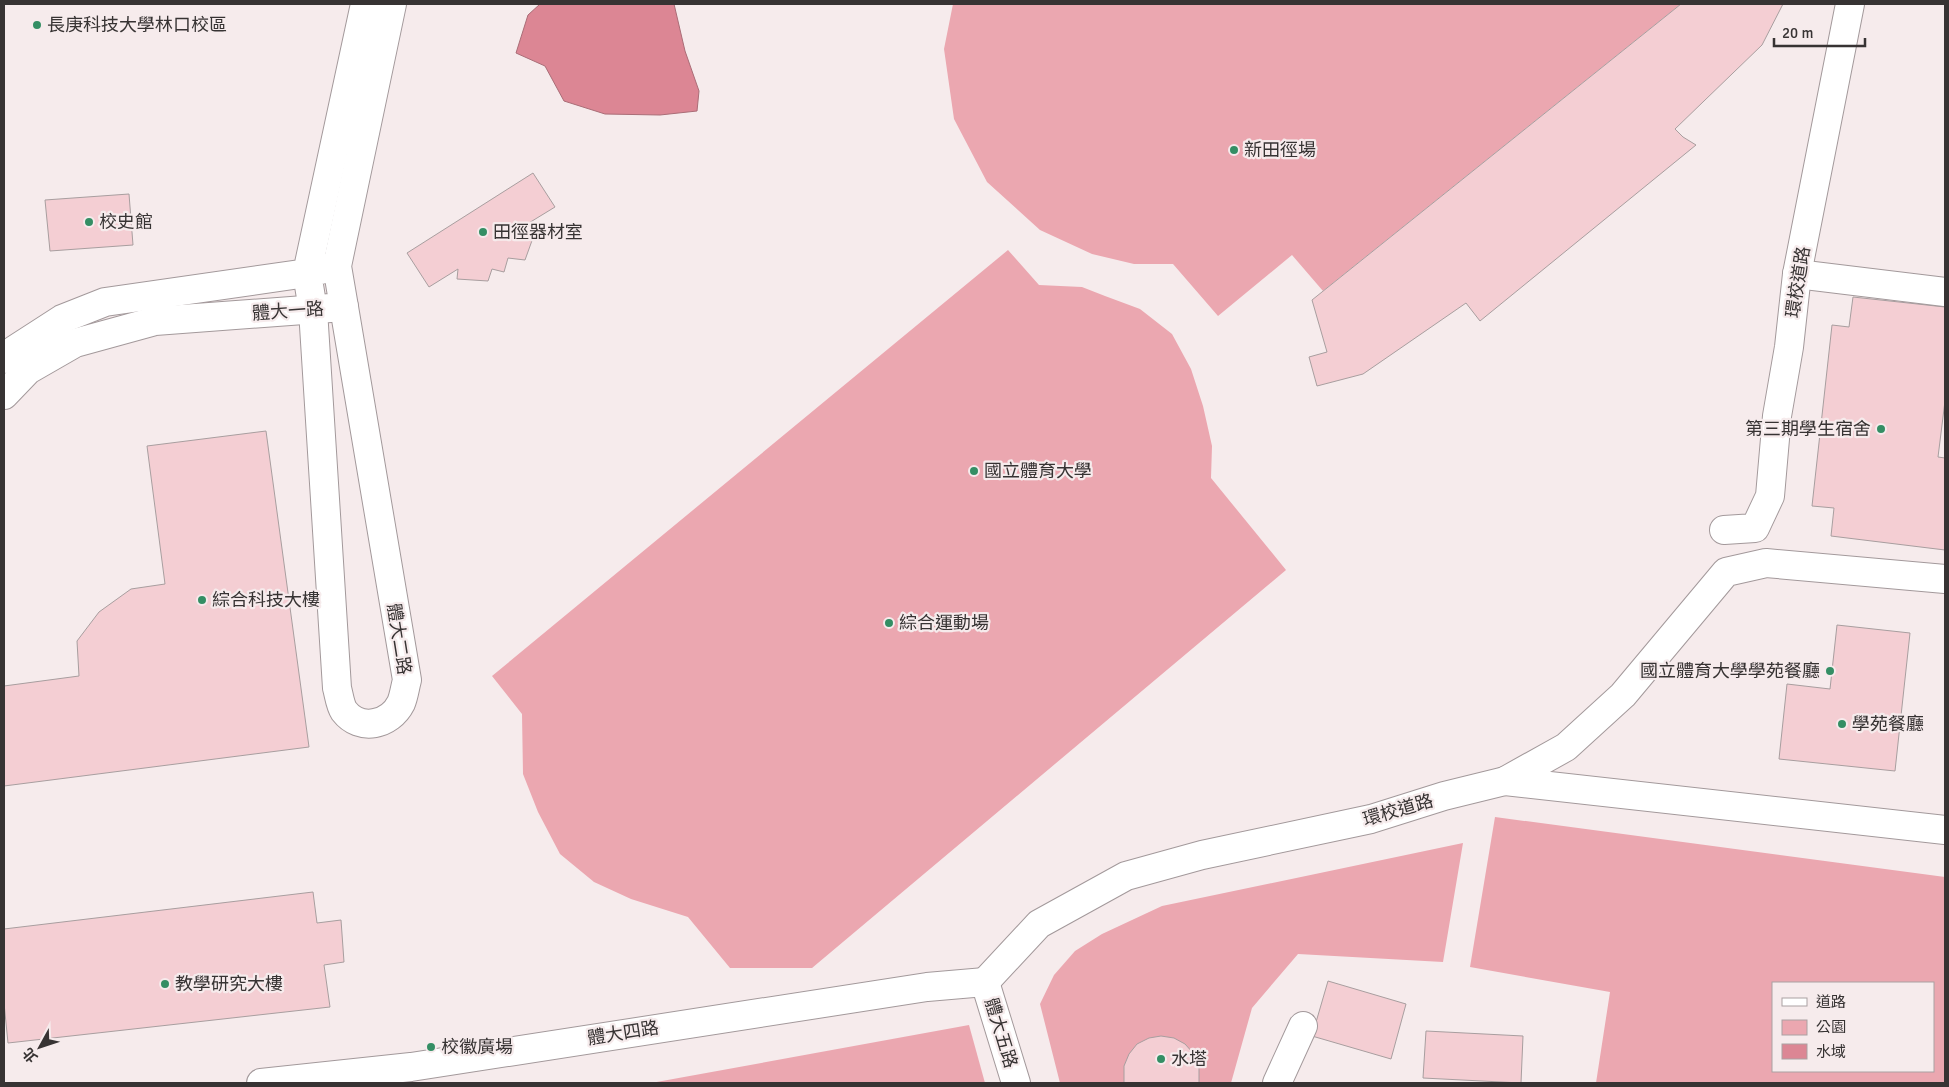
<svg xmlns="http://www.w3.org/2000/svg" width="1949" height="1087" font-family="Signika,'Noto Sans TC',sans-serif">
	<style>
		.green { fill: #eba7b0; fill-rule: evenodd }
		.water { fill: #dc8694; stroke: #aa6d77 }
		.building { fill: #f4ced3; stroke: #a89e9f }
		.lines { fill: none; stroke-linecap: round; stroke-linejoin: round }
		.minor-casing { stroke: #a3999b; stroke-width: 30 }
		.minor { stroke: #fff; stroke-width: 28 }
		.poi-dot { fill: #348e64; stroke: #f6ebec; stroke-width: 2 }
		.labels { text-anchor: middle; stroke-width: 4.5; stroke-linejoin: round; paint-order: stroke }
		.poi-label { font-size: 18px; fill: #373333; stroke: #f6ebec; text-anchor: start }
		.street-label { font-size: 18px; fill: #373333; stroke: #f6ebec }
	</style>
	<rect width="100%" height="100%" fill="#f6ebec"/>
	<g class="green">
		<path d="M953,4H1681L1323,291L1292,255L1218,316L1173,264H1134L1092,254L1040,230L987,182L954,119L944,49Z"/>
		<path d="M1008,250L1039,285L1082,287L1105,296L1140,309L1172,334L1191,369L1203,406L1212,446L1211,478L1286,570L812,968H730L688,917L631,899L594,882L560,854L538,812L523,774L522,714L492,676Z"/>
		<path d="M1495,817L1945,877V1083H1596L1610,992L1470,967ZM1933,983V1071H1773V983Z"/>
		<path d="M1463,843L1443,962L1298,954L1252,1008L1231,1083H1060L1040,1004L1054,975L1075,951L1102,934L1162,906Z"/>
		<path d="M969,1025L985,1083H651Z"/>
	</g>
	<path class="water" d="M540,4H674L685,51L699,91L697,111L660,115L605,114L564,101L545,66L516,53L528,15Z"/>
	<g class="building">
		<path d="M1681,4H1783L1762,45L1675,129L1683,137L1696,145L1480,321L1466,303L1363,374L1317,386L1309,357L1327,352L1312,300Z"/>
		<path d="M533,173L555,207L519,229L534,235L525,260L508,258L504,272L492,269L488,281L457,279L458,269L429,287L407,253Z"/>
		<path d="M129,194L133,245L50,251L45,200Z"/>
		<path d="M1853,297L1945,307V401L1938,457L1945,458V550L1831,536L1834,508L1812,506L1832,325L1849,327Z"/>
		<path d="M266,431L309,747L4,786V686L79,676L77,641L99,612L131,589L165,584L147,446Z"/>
		<path d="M1837,625L1910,633L1895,771L1779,759L1787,684L1830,689Z"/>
		<path d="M313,892L317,923L341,920L344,962L324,965L330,1007L8,1043L4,1003V929Z"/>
		<path d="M1328,981L1406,1004L1391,1059L1312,1036Z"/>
		<path d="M1426,1031L1523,1036L1521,1083L1423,1078Z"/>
		<path d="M1161,1036L1174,1038L1185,1044L1194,1054L1199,1065V1083H1124V1066L1129,1054L1137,1044L1149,1038Z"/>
	</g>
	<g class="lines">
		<g class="minor-casing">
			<g id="minor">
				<path d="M337,266L307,273L313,310L337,688C339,695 340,705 344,711C360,732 390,725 401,703C404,696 405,687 407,680L344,307"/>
				<path d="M1797,274L1945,292"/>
				<path d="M4,359L14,350L62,319L105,302L307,273L365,4"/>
				<path d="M4,395L28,370L75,343L155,321L344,307L337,266L392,4"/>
				<path d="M1724,530L1755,528L1770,496L1777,416L1789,347L1797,274L1850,4"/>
				<path d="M1505,781L1945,830"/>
				<path d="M985,982L1039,924L1126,876L1202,855L1371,819L1444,796L1505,781L1566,747L1623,695L1726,572L1766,563L1945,579"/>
				<path d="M985,982L1016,1083"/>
				<path d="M261,1083L411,1067L927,987L985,982"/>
				<path d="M1277,1083L1303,1026"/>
			</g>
		</g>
		<use href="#minor" class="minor"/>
	</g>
	<g class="poi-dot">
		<circle cx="37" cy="25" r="5"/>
		<circle cx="1234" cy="150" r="5"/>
		<circle cx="89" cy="222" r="5"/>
		<circle cx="483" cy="232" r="5"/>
		<circle cx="1881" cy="429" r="5"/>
		<circle cx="974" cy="471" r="5"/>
		<circle cx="202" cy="600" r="5"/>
		<circle cx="889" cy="623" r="5"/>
		<circle cx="1830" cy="671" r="5"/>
		<circle cx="1842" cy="724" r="5"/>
		<circle cx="165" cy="984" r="5"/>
		<circle cx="431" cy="1047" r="5"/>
		<circle cx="1161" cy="1059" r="5"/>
	</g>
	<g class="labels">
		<g class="poi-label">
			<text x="47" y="31">長庚科技大學林口校區</text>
			<text x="1244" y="156">新田徑場</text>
			<text x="99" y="228">校史館</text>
			<text x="493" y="238">田徑器材室</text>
			<text x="1871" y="435" text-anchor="end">第三期學生宿舍</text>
			<text x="984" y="477">國立體育大學</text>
			<text x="212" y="606">綜合科技大樓</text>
			<text x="899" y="629">綜合運動場</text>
			<text x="1820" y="677" text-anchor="end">國立體育大學學苑餐廳</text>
			<text x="1852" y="730">學苑餐廳</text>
			<text x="175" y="990">教學研究大樓</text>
			<text x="441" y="1053">校徽廣場</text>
			<text x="1171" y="1065">水塔</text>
		</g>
		<g class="street-label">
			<text transform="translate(1798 282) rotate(-81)" y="6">環校道路</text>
			<text transform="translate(288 311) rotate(-4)" y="6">體大一路</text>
			<text transform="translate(399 639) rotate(81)" y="6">體大二路</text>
			<text transform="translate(1398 810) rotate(-16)" y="6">環校道路</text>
			<text transform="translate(623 1033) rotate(-9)" y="6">體大四路</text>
			<text transform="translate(1001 1033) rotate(73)" y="6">體大五路</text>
		</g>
	</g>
	<rect width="1949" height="1087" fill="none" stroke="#373333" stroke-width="10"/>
	<rect x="1772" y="982" width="162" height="90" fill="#f6ebec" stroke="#aaa1a2"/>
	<rect x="1782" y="998" width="25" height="8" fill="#ffffff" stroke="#aaa1a2"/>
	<text x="1816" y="1007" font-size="15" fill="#373333">道路</text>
	<rect x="1782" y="1020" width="25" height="15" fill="#eba7b0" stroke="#aaa1a2"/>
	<text x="1816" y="1032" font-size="15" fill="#373333">公園</text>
	<rect x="1782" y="1044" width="25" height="15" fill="#dc8694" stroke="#aaa1a2"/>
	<text x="1816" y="1057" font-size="15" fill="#373333">水域</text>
	<g transform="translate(40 1047) rotate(230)" stroke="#f6ebec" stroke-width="4" paint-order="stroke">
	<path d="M0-4L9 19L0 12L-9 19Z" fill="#373333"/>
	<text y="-8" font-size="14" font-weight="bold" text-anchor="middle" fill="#373333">北</text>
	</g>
	<path d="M1774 38v8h91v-8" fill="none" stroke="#373333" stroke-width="2.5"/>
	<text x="1782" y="38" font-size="15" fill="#373333" stroke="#f6ebec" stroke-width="4" paint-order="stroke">20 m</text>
</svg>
